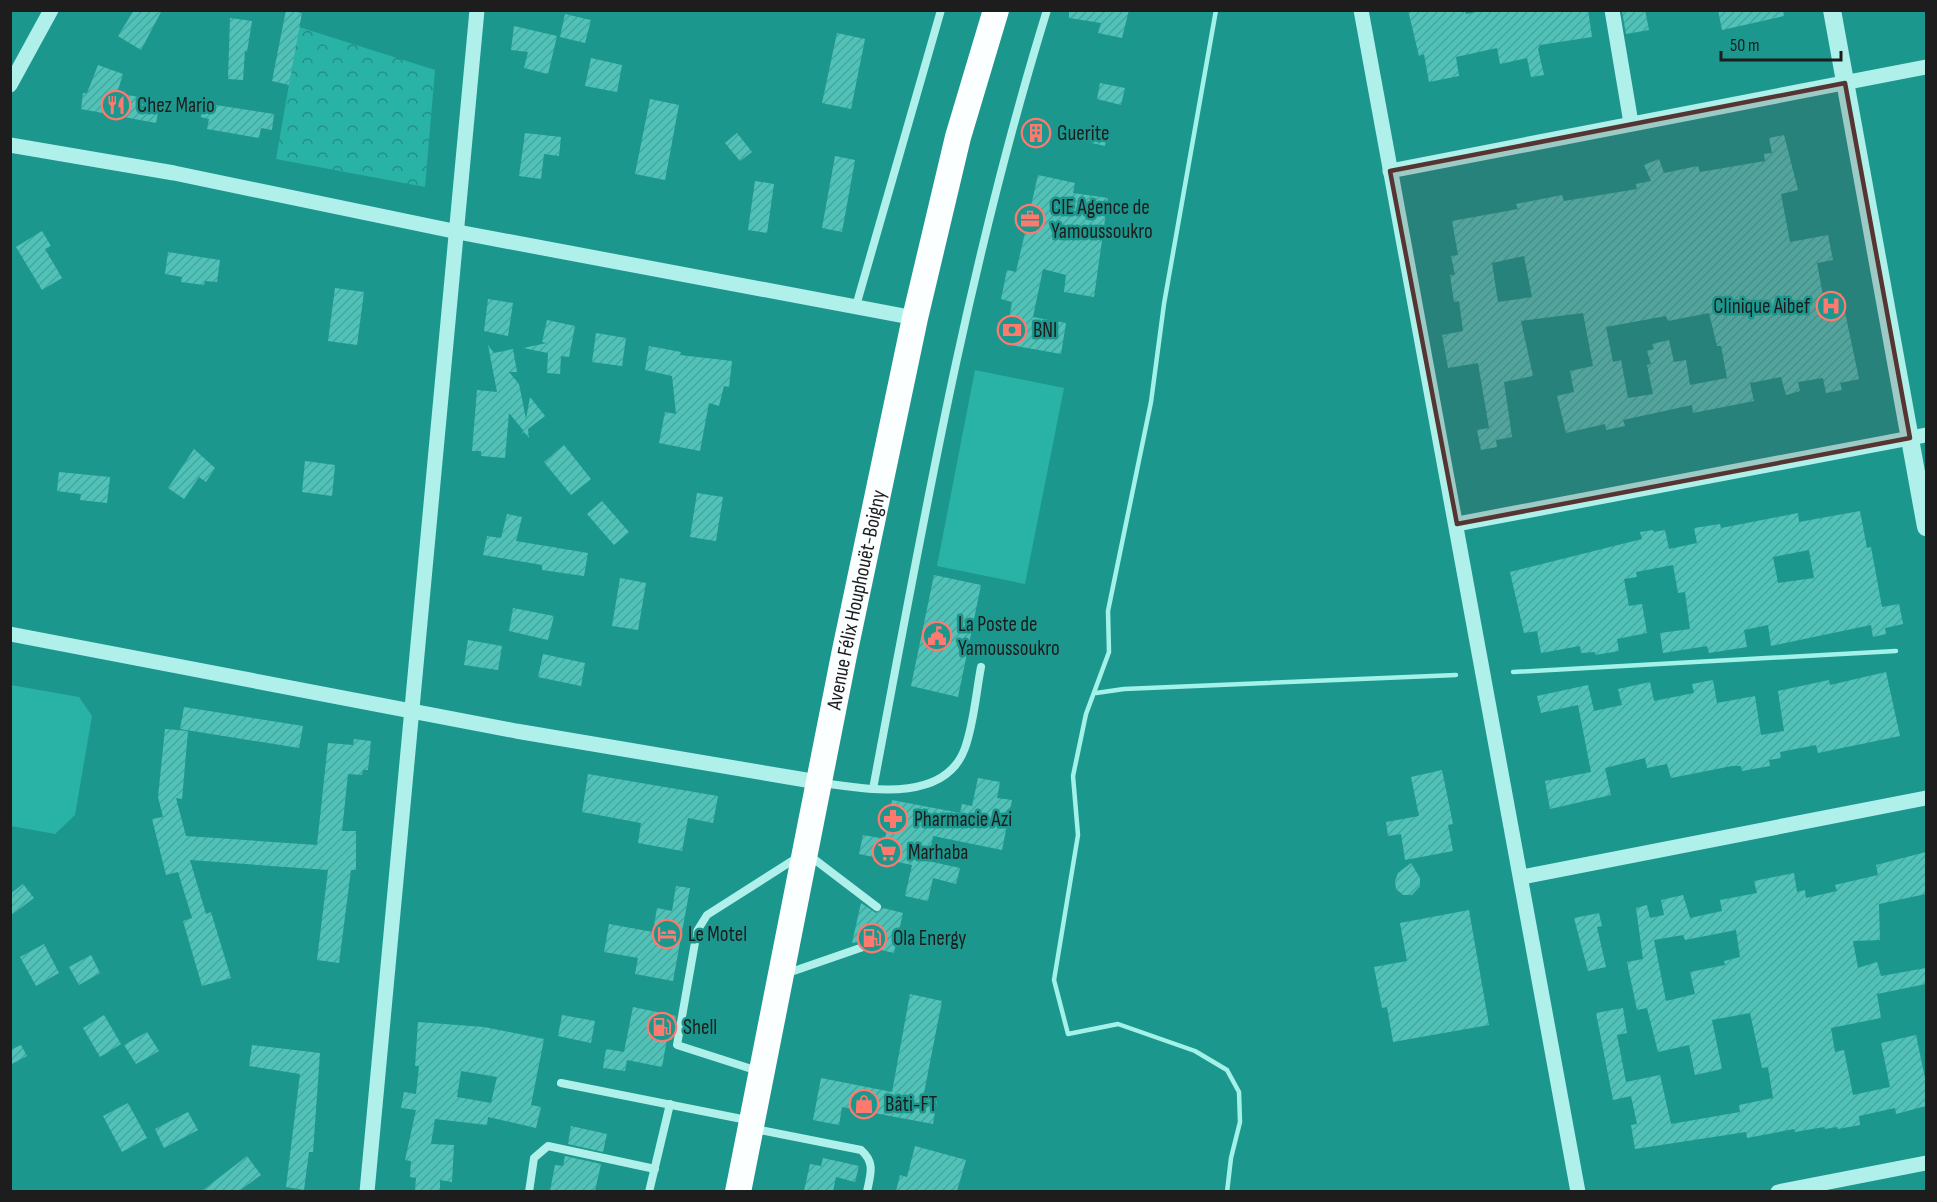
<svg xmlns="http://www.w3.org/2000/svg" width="1937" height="1202" font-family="'Sofia Sans Condensed',sans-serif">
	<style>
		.forest { fill: url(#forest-crowns) }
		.pitch { fill: #29b2a6 }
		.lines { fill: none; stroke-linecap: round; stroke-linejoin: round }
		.stream { stroke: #a3f2ea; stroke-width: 4.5 }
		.building { fill: url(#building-hatch); fill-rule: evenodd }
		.service { stroke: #b0f0ea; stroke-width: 8 }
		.minor { stroke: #b0f0ea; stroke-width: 15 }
		.tertiary { stroke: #b0f0ea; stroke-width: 18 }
		.trunk { stroke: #fcffff; stroke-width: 26 }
		.marked { fill: #563431; fill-opacity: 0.2; stroke: #563431; stroke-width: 4.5; stroke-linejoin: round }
		.labels { text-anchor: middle; stroke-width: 5; stroke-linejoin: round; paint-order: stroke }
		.poi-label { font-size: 21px; fill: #1d1d1d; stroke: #1c978e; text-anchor: start }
		.street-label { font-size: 21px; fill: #1d1d1d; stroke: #1c978e }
	</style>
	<defs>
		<pattern id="forest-crowns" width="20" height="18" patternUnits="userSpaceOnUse" patternTransform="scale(1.5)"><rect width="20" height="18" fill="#29b2a6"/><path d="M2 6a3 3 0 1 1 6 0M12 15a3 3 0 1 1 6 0" fill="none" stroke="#239087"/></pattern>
		<pattern id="building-hatch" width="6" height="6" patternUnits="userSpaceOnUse" patternTransform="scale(1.5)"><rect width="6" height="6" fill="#51c2b8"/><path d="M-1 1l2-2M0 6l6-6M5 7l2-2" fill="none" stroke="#46a69e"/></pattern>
	</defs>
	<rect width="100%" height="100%" fill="#1c978e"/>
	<path class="forest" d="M299,27L435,70L425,187L276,159Z"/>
	<g class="pitch">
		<path d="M975,370L1064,388L1025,584L937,566Z"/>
		<path d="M11,685L79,697L92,716L75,815L55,834L11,826Z"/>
	</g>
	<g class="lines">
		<g class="stream">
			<path d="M1216,10L1164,304L1151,402L1108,611L1109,652L1086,714L1073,776L1078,835L1054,980L1068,1034L1118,1024L1195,1051L1227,1070L1239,1092L1240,1122L1231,1158L1227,1192"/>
			<path d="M1513,672L1896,651"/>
			<path d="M1096,693L1124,689L1456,675"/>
		</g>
	</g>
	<g class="building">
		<path d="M134,10H162L141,50L118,36Z"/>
		<path d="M286,10L302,13L289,85L272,81Z"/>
		<path d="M1069,10H1129L1122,38L1098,33L1101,23L1069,18Z"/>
		<path d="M1408,10H1465L1466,14L1486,10H1588L1592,37L1540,45L1538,49L1544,75L1531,77L1527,58L1500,64L1497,48L1456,57L1459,76L1429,82L1424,54L1419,56Z"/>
		<path d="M1645,10L1649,30L1626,34L1622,11Z"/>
		<path d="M1718,10H1783L1784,16L1722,30Z"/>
		<path d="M565,14L591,20L585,43L560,37Z"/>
		<path d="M230,18L252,21L247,52L245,51L243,80L228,79Z"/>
		<path d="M514,26L557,36L548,74L524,68L528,52L511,50Z"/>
		<path d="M837,33L865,39L851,109L822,103Z"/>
		<path d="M591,58L622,65L617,92L585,86Z"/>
		<path d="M98,65L123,74L117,93L160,101L156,123L81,109L83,93H87Z"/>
		<path d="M1100,83L1125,88L1121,105L1097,99Z"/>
		<path d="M650,99L679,105L665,180L635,174Z"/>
		<path d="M203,103L274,114L272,130L261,128L259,138L207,129L209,119L201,117Z"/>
		<path d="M1096,126L1108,129L1105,146L1092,143Z"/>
		<path d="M525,133L561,137L559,156L544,154L541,179L519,176Z"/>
		<path d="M737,133L752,152L740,161L725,143Z"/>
		<path d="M1784,135L1798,190L1781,194L1790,242L1828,235L1833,260L1817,263L1823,296L1841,293L1859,379L1840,383L1842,390L1826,393L1823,378L1798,382L1800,391L1786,395L1781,377L1750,383L1754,401L1693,413L1692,405L1623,420L1625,426L1606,430L1605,424L1566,433L1557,396L1574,392L1570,371L1593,366L1583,313L1521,321L1533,376L1504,382L1512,437L1496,440L1497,447L1481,450L1477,430L1489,428L1478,363L1448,368L1442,335L1463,331L1459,301L1454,302L1450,275H1455L1451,256L1458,255L1452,221L1518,209L1516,204L1562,195L1564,201L1637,189L1636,184L1651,181L1644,165L1659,159L1664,173L1698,166L1700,172L1765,161L1764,154L1772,153L1769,138ZM1524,256L1532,297L1498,302L1492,263ZM1709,313L1717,346H1721L1727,378L1690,385L1686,360L1674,362L1669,340L1652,344L1654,349L1647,351L1651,364L1647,365L1653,394L1628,398L1621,360L1613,362L1606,327L1666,316L1668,321Z"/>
		<path d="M835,156L855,160L842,232L822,228Z"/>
		<path d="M1038,175L1075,183L1073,193L1108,198L1094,297L1064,292L1066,275L1043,269L1033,317L1066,323L1061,354L1005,344L1012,302L1001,299L1007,270L1016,272Z"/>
		<path d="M755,181L774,184L767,233L748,230Z"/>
		<path d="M42,231L51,246L45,249L62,278L42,290L16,247Z"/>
		<path d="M168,252L220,260L217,282L205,281L204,285L181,282L182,277L165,274Z"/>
		<path d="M335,288L364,292L357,345L328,341Z"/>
		<path d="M488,299L513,303L508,336L484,331Z"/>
		<path d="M547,320L575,326L569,357L561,356L560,374L547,373L548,353L523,348L547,343L542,342Z"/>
		<path d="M596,333L626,338L622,366L592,362Z"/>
		<path d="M488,345L494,353L513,349L517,372H509L519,384L526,419L530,397L545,416L528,429L529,438L524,432L522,434L523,430L509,413L505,458L481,456V451H472L477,390L497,392Z"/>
		<path d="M649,346L681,352L680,355L732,361L729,387L724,386L719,406L709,403L700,451L659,443L665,412L676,414L672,376L645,370Z"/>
		<path d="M564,445L591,479L571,495L544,462Z"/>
		<path d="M194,449L215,468L206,482L199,477L184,499L168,488Z"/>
		<path d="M305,461L335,465L332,496L302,492Z"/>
		<path d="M59,472L110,477L107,503L80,500L81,494L57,491Z"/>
		<path d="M697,493L723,497L716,541L690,537Z"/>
		<path d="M602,501L629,532L614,545L587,514Z"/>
		<path d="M1860,511L1867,548L1871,547L1882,607L1899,604L1903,624L1885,628L1886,634L1873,637L1871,625L1771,646L1768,625L1744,630L1747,647L1709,653L1707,646L1663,653L1660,633L1690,629L1685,592L1678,593L1673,565L1636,572L1637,577L1624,579L1629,606L1642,604L1647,633L1617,639L1619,651L1595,655V652L1581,653L1580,646L1541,653L1537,631L1524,633L1510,572L1642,539L1640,532L1653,530L1654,532L1665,530L1669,549L1697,543L1694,528L1720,524L1721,528L1798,513L1799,522ZM1809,550L1814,578L1778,583L1773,557Z"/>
		<path d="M507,514L522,517L516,541L588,553L584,576L542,570V565L483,555L487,536L501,538Z"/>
		<path d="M934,575L981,585L958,697L911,686Z"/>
		<path d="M620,578L646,583L638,630L612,626Z"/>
		<path d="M513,608L554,616L548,640L509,631Z"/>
		<path d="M468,640L502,646L498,670L464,665Z"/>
		<path d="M543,654L585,663L581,686L538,677Z"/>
		<path d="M1886,672L1900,736L1818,753L1816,745L1780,752L1781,758L1769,760L1770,766L1742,771L1741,766H1732L1671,778L1667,764L1647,768L1645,758L1605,768L1611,795L1550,809L1545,781L1591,772L1578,705L1541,713L1537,696L1588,685L1594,711L1622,705L1618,689L1650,682L1654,701L1694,693L1692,684L1713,680L1717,703L1755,696L1761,735L1784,731L1778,691L1829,680L1830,685Z"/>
		<path d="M184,707L303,726L299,748L180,729Z"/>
		<path d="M165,729L188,731L182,799L176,798L186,836L317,845L328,743L353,745L354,739L371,741L368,770H363L362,775L348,774L342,831H356V870H351L339,963L317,960L328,870L190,860L206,914L211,912L231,978L202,986L183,921L192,918L178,872L166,875L152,819L163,817L158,797Z"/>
		<path d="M1442,770L1453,824L1448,825L1453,851L1405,860L1401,834L1388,836L1386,822L1419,816L1411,777Z"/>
		<path d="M588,774L718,796L713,823L688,818L682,851L638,843L641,823L582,812Z"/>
		<path d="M978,778L1000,782L997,798L1012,800L1002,850L933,836L928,861L960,868L956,884L933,878L928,901L905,896L912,865L859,854L863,835L885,839L892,800L960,813L962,804L972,806Z"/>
		<path d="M1926,852V894L1879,904L1880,940L1853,941L1858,968L1877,962L1881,976L1926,968V984L1877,994L1881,1018L1831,1028L1835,1052L1844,1050L1853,1095L1890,1087L1881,1043L1916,1035L1926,1083V1106L1896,1114L1895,1108L1859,1116L1860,1125L1838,1129L1837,1127L1825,1129L1824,1127L1795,1132L1794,1129L1747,1138L1746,1132L1635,1149L1631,1125L1637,1124L1631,1096L1613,1100L1596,1013L1623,1008L1627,1033L1617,1035L1626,1082L1660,1075L1671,1124L1740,1112L1739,1105L1773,1098L1768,1067L1762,1068L1750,1013L1712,1020L1722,1069L1695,1075L1689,1045L1658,1052L1647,1008L1637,1010L1627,962L1643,959L1636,908L1647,905L1650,918L1664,915L1661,900L1683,895L1690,918L1722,911L1720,900L1757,893L1754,881L1794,873L1797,892L1805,890L1806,898L1837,891L1835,885L1878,875L1876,865ZM1736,930L1740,957L1724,961L1725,965L1690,972L1695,994L1666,1001L1654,940L1683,935L1685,940Z"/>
		<path d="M1411,863L1420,878V886L1412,895H1403L1396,889L1395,881L1398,873Z"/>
		<path d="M23,884L34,898L10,916V894Z"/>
		<path d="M676,886L690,888L673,981L635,974L638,958L604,952L609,924L653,932L657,908L672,911Z"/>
		<path d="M861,903L876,913L883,908L903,913L894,953L872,948L868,940L852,943Z"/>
		<path d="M1469,910L1489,1025L1393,1042L1387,1007L1382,1008L1374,967L1407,961L1400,923Z"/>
		<path d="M1599,913L1602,926L1597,927L1606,967L1588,971L1574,918Z"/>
		<path d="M44,944L59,973L36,986L20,957Z"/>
		<path d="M91,955L100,973L79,985L69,967Z"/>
		<path d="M910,994L942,1001L923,1098L937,1101L933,1124L842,1107L839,1125L813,1120L821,1078L892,1092Z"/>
		<path d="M633,1007L676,1016L672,1040L667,1039L662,1067L627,1060L625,1071L603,1068L606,1049L624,1052Z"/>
		<path d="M104,1015L121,1044L100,1057L83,1028Z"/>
		<path d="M562,1015L595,1021L591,1043L558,1036Z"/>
		<path d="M418,1022L484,1027L544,1039L531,1105L541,1107L536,1128L488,1117L487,1125L435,1119L431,1144L454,1145L452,1182L440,1180V1191H415L416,1178L410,1177L411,1161L405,1160L416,1110L401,1108L404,1092L416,1094L419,1066H415ZM461,1071L497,1077L491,1103L457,1097Z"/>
		<path d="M147,1032L159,1051L136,1064L124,1045Z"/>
		<path d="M21,1045L27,1056L10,1065V1050Z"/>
		<path d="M252,1045L320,1053L313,1152H309L304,1190L286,1187L300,1074L249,1066Z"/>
		<path d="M128,1103L147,1138L122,1152L103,1116Z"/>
		<path d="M188,1112L198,1130L164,1148L155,1129Z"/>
		<path d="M571,1126L607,1134L603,1152L568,1144Z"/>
		<path d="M915,1146L966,1160L957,1191H896L900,1175L907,1177Z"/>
		<path d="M247,1156L261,1175L239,1191H202Z"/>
		<path d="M565,1156L601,1164L595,1191H550L555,1165L563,1166Z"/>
		<path d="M823,1158L859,1166L855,1182L836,1177L833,1191H804L810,1164L821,1166Z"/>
	</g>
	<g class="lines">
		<g class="service">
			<path d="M856,306L941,10"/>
			<path d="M822,783C867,789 945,804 965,748C974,723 976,693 981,667"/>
			<path d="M873,789C922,528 968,265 1047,10"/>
			<path d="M810,856L877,907"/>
			<path d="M785,974L866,946"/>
			<path d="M758,1071L677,1045L697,931L707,915L798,857"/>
			<path d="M561,1083L747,1120"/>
			<path d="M755,1129L861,1150C876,1163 870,1175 867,1192"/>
			<path d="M529,1192L534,1158L548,1146L655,1169"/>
			<path d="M649,1192L670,1104"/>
		</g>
		<g class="minor">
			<path d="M1361,10L1578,1192"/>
			<path d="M1612,10L1631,123"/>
			<path d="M10,85L51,10"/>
			<path d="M10,145L174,173L458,232L915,318"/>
			<path d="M1390,171L1926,67"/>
			<path d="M1457,524L1926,435"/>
			<path d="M10,634L516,731L818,782"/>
			<path d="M1522,877L1926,798"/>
			<path d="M367,1192L477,10"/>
			<path d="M1778,1192L1926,1163"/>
		</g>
		<path class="tertiary" d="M1832,10L1926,527"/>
		<path class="trunk" id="s1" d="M738,1192L844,655L915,318L958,137L996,10"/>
	</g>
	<path class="marked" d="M1845,83L1910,438L1457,524L1390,171Z"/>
	<defs>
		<g id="restaurant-ring" transform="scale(1.5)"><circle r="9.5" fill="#1c978e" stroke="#ff796e" stroke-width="1.5"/><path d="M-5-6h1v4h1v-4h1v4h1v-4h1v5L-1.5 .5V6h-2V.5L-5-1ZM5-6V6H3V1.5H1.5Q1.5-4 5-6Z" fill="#ff796e"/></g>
		<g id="building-ring" transform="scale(1.5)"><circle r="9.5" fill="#1c978e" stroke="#ff796e" stroke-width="1.5"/><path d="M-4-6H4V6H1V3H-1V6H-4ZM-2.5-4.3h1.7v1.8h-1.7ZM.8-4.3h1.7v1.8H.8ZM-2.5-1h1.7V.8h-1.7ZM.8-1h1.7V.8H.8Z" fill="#ff796e"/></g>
		<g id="office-ring" transform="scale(1.5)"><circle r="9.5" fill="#1c978e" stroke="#ff796e" stroke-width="1.5"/><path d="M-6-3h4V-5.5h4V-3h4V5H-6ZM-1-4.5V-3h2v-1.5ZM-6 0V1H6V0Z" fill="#ff796e"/></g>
		<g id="hospital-ring" transform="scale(1.5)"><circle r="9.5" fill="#1c978e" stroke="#ff796e" stroke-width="1.5"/><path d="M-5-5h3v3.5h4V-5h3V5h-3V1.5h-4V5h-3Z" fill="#ff796e"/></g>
		<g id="bank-ring" transform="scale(1.5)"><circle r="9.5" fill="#1c978e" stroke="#ff796e" stroke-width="1.5"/><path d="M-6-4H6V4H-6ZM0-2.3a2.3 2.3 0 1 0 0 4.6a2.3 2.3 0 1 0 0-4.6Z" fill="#ff796e"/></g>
		<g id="civic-ring" transform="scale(1.5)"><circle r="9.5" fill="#1c978e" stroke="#ff796e" stroke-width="1.5"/><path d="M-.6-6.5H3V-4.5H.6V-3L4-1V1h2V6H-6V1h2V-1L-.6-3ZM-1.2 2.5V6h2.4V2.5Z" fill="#ff796e"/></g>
		<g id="pharmacy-ring" transform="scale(1.5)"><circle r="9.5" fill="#1c978e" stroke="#ff796e" stroke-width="1.5"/><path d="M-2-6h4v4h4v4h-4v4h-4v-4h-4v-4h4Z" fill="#ff796e"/></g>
		<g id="supermarket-ring" transform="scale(1.5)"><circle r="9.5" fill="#1c978e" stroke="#ff796e" stroke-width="1.5"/><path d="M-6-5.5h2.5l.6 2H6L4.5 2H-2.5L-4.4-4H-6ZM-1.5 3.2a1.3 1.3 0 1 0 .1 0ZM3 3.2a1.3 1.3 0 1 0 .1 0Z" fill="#ff796e"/></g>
		<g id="hotel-ring" transform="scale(1.5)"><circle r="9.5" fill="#1c978e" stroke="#ff796e" stroke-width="1.5"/><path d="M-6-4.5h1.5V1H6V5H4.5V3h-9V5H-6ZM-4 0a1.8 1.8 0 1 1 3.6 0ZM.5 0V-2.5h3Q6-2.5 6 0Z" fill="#ff796e"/></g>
		<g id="fuel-ring" transform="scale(1.5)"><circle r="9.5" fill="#1c978e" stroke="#ff796e" stroke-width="1.5"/><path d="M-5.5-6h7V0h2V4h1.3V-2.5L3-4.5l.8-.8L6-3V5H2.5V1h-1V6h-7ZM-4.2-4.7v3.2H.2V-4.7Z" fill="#ff796e"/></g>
		<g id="shop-ring" transform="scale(1.5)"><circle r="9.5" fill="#1c978e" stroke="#ff796e" stroke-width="1.5"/><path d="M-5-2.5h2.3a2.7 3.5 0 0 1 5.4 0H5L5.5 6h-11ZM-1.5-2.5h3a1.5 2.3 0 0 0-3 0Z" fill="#ff796e"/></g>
	</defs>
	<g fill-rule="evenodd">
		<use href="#restaurant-ring" x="116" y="105"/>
		<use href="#building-ring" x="1036" y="133"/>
		<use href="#office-ring" x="1030" y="219"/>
		<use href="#hospital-ring" x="1831" y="306"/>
		<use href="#bank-ring" x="1012" y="330"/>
		<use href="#civic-ring" x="937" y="636"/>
		<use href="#pharmacy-ring" x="893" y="819"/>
		<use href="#supermarket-ring" x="887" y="852"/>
		<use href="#hotel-ring" x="667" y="934"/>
		<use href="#fuel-ring" x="872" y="938"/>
		<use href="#fuel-ring" x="662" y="1027"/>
		<use href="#shop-ring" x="864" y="1104"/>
	</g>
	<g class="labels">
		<g class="poi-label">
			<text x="137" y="112">Chez Mario</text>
			<text x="1057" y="140">Guerite</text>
			<text x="1051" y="214">CIE Agence de<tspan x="1051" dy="24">Yamoussoukro</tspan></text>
			<text x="1810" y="313" text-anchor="end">Clinique Aibef</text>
			<text x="1033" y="337">BNI</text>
			<text x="958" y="631">La Poste de<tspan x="958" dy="24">Yamoussoukro</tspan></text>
			<text x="914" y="826">Pharmacie Azi</text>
			<text x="908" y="859">Marhaba</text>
			<text x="688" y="941">Le Motel</text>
			<text x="893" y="945">Ola Energy</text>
			<text x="683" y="1034">Shell</text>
			<text x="885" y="1111">Bâti-FT</text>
		</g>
		<g class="street-label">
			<text dy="7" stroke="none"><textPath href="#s1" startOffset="604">Avenue Félix Houphouët-Boigny</textPath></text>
		</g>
	</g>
	<rect width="1937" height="1202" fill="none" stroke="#1d1d1d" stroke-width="24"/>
	<path d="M1721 51v9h120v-9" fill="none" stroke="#1d1d1d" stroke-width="3"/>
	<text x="1730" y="51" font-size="18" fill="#1d1d1d" stroke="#1c978e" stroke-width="4.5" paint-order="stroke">50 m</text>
</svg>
